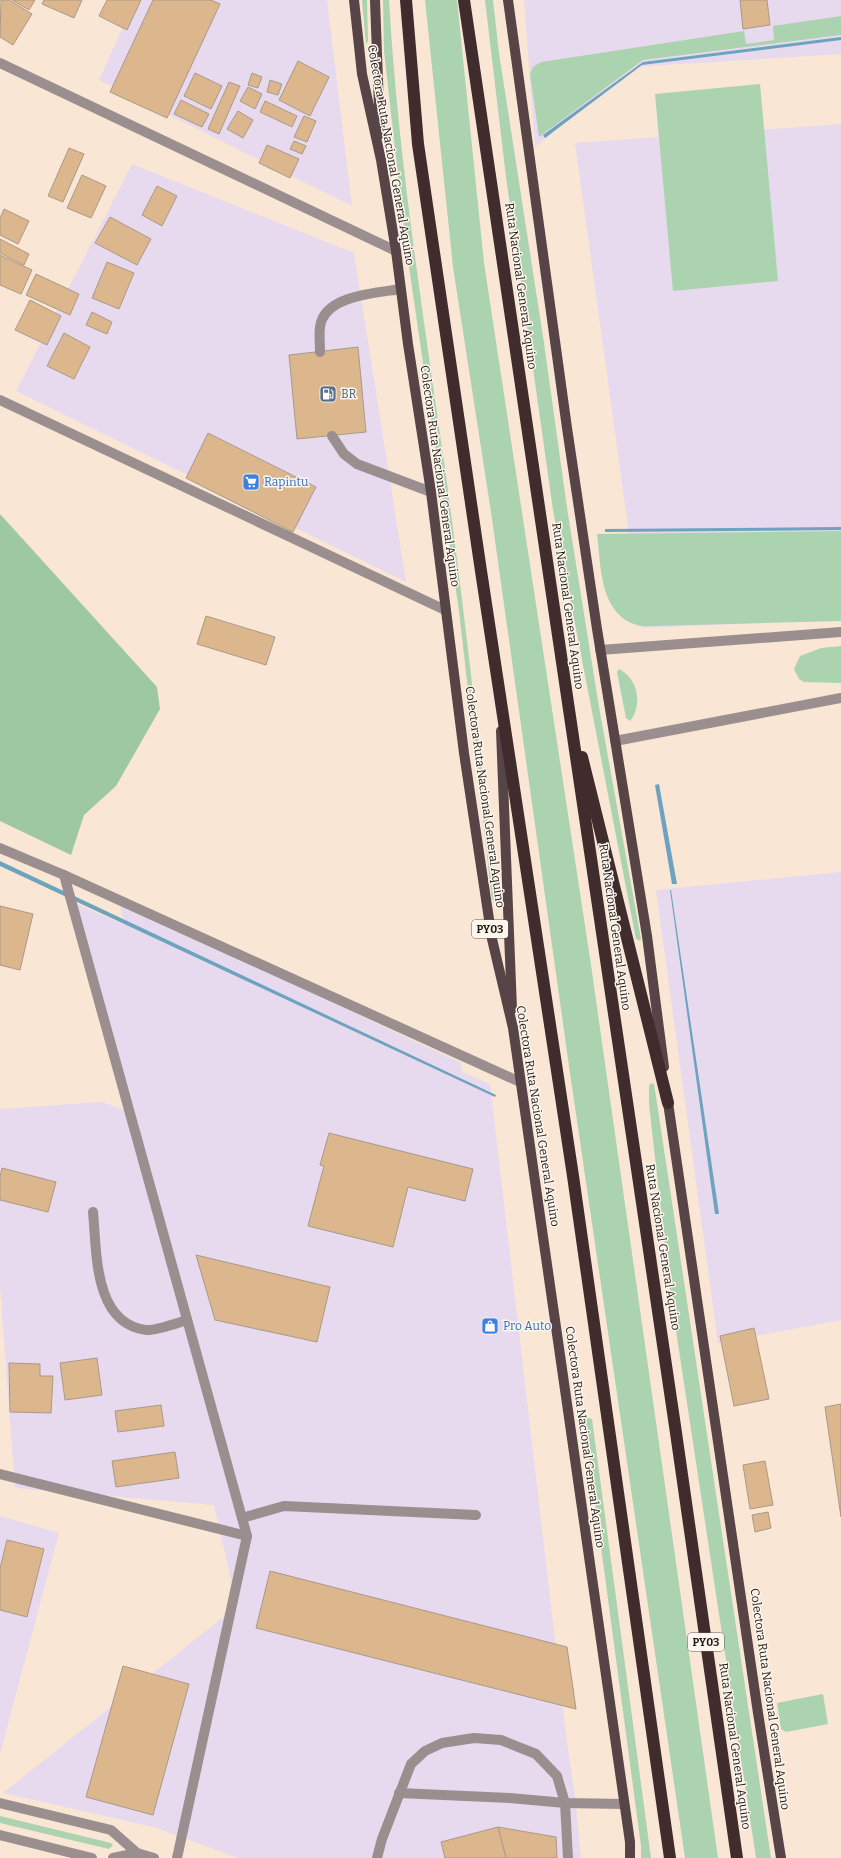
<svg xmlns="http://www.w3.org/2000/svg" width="841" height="1858" font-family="Bitter,serif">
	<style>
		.industrial { fill: #e7daef }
		.green { fill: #acd3af }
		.forest { fill: #9dc8a1 }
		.water { fill: #6da3bf }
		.building { fill: #dcb68d; stroke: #a98 }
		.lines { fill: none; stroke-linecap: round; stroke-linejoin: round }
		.service { stroke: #9a8e8f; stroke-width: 10 }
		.minor { stroke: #9a8e8f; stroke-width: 10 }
		.tertiary { stroke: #9a8e8f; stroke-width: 10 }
		.primary { stroke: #574446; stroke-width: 10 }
		.motorway { stroke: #402b2d; stroke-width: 12 }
		.labels { text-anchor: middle; stroke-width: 3; stroke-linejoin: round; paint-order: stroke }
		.shield { fill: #fdf6ee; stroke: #625b55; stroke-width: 1 }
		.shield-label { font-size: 11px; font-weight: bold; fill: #201913 }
		.street-label { font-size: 12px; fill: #201913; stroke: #fdf6ee }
		.service-label { font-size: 12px; fill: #4e5e75; stroke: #fdf6ee; text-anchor: start }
		.shop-label { font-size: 12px; fill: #366cbe; stroke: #fdf6ee; text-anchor: start }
	</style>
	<rect width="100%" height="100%" fill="#f9e6d4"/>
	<g class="industrial">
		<path d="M135,0H327L352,206L99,80Z"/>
		<path d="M524,0H841V54L635,67L535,147Z"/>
		<path d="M841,124V620L642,628L575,143Z"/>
		<path d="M132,164L354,253L406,582L16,391Z"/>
		<path d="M841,872V1320L718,1343L656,890Z"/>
		<path d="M119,902L461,1063L462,1072L490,1084L567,1743L575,1796L581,1858H238L154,1827L3,1793L237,1606L214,1505L15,1488L0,1286V1109L102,1102L124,1110L77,904L125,925Z"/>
		<path d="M0,1516L59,1533L0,1754Z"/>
	</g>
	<g class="green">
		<path d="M362,0H367L368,41L366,44Z"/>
		<path d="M383,0H389C398,157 423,313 445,469C465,612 480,755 496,898L494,901L492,899L459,611L406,246L384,51Z"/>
		<path d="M425,0H457L484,263L591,965L718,1858H685L570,1073L491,512L453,267Z"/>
		<path d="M485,0H493L499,53L544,343L567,508L599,707L641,939L640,941L636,939L553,510L506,177Z"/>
		<path d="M841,16V35L643,60L539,137L530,74L533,67L541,62L744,31L746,44L774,40L773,26Z"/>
		<path d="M760,84L778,281L673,291L655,94Z"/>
		<path d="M841,531V621L655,626C650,626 642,627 637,625C599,614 601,564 597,534Z"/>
		<path d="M841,646V683L804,682L799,679L794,669L800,656L821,648Z"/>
		<path d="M619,669C638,678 643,705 630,721L626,718L617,672Z"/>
		<path d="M652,1083L654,1084L657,1103L771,1858H756L670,1291L649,1104V1085Z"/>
		<path d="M586,1417L592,1419L651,1858H641V1846L584,1420Z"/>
		<path d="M823,1694L828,1724L786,1732L781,1729L777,1703Z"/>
		<path d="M0,1816L111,1843L113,1845L109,1849L0,1823Z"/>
	</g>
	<path class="forest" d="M0,514L157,687L160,709L116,786L84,815L71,855L0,821Z"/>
	<g class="water">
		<path d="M841,37V40L642,65L545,138L543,135L643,62Z"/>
		<path d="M841,527V530L605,532V529Z"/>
		<path d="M659,784L677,884H672L655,785Z"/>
		<path d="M0,861L496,1095L495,1097L0,866Z"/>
		<path d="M670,890H671L719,1214H715Z"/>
	</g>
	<g class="building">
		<path d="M1,0H9L32,14L13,45L0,37Z"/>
		<path d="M12,0H35L29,10Z"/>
		<path d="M44,0H82L74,18L42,4Z"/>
		<path d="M107,0H141L127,30L99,16Z"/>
		<path d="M153,0H211L220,4L167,118L110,92Z"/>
		<path d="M740,0H767L770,25L743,29Z"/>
		<path d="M298,61L329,77L310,116L279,100Z"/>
		<path d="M195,73L222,86L211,109L184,96Z"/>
		<path d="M252,73L262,77L258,88L248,85Z"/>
		<path d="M270,80L282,84L278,95L267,92Z"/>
		<path d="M229,82L240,86L219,134L208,129Z"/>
		<path d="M248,87L262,94L255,109L240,101Z"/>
		<path d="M181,100L209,114L202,127L174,114Z"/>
		<path d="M265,101L297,116L292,127L260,112Z"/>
		<path d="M238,111L253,120L243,138L227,129Z"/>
		<path d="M304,116L316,121L307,142L294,137Z"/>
		<path d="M294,141L306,146L302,154L290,149Z"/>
		<path d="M267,145L299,159L290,178L259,163Z"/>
		<path d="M69,148L84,154L63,202L48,196Z"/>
		<path d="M82,175L106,186L91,218L67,208Z"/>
		<path d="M157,186L177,196L162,226L142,215Z"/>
		<path d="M4,209L29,221L18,244L0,235V218Z"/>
		<path d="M110,217L151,239L137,265L95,243Z"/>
		<path d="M0,239L29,254L24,265L0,253Z"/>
		<path d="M0,255L32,270L21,294L0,285Z"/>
		<path d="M107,262L134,273L119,309L92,298Z"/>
		<path d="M36,274L79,294L70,315L26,295Z"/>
		<path d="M30,300L61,316L47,345L15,330Z"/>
		<path d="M92,312L112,322L107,334L86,325Z"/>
		<path d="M64,333L90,347L74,379L47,366Z"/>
		<path d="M358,347L366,432L297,439L289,355Z"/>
		<path d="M208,433L316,487L293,532L186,478Z"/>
		<path d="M206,616L275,637L266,665L197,644Z"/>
		<path d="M0,906L33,914L20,970L0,965Z"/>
		<path d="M329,1133L473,1169L465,1201L408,1187L393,1247L308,1226L324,1166L320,1165Z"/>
		<path d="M2,1168L56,1182L48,1212L0,1200V1177Z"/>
		<path d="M196,1255L330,1287L317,1342L215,1320Z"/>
		<path d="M754,1328L769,1399L734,1406L720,1336Z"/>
		<path d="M97,1358L102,1395L65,1400L60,1363Z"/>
		<path d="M9,1363L40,1364V1376H53L51,1413L10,1412Z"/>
		<path d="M841,1404V1517L825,1407Z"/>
		<path d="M161,1405L164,1426L118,1432L115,1411Z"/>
		<path d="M175,1452L179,1478L116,1487L112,1461Z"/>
		<path d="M765,1461L773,1505L750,1509L743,1465Z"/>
		<path d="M768,1512L771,1528L755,1532L752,1515Z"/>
		<path d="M7,1540L44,1549L27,1617L0,1610V1568Z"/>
		<path d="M270,1571L567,1647L576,1709L256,1628Z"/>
		<path d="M123,1666L189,1684L153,1815L86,1797Z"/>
		<path d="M498,1827L556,1837L557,1858H506Z"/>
		<path d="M498,1827L506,1858H445L441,1842Z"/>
	</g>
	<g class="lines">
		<g class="service">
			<path d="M320,352C320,344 319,335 320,327C324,295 377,293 401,289"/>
			<path d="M332,436L344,454L357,464L431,492"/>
			<path d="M93,1212C97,1251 93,1323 146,1330C155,1331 177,1323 187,1320"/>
			<path d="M242,1518L284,1506L476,1515"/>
			<path d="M399,1793L510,1798L565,1803L568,1858"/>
			<path d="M377,1858L382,1839L411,1764L425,1751L442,1743L474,1738L501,1740L536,1754L557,1776L565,1803L624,1804"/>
		</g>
		<g class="minor">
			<path d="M0,63L396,251"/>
			<path d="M0,400L445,610"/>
			<path d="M0,848L64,875L520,1082"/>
			<path d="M64,875L247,1536L177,1858"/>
			<path d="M0,1474L247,1536"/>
			<path d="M0,1803L111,1830L137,1853L154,1858"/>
			<path d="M0,1835L92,1858"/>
			<path d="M113,1858L137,1853"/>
		</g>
		<g class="tertiary">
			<path d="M600,650L841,632"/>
			<path d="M615,741L841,698"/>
		</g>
		<g class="primary">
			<path d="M354,0L362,74L381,160L396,251L408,344L431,492L464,753L492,939L513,1028L630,1842V1858"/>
			<path d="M375,0L380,134"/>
			<path d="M508,0L567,428L597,629L647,936L664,1067"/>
			<path d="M501,731L512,1009"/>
			<path d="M667,1096L758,1713L781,1858"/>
		</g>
		<g class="motorway">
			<path d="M406,0L418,144L481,571L573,1176L670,1858"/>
			<path d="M464,0L675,1426L737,1858"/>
			<path d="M582,757L668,1103"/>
		</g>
	</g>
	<defs>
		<g id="fuel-square" transform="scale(0.9)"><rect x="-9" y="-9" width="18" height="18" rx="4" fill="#5c6f8a" stroke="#fdf6ee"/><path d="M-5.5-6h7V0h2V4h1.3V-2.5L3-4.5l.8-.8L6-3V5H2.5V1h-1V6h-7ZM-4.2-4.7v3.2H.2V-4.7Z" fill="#fff"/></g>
		<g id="supermarket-square" transform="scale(0.9)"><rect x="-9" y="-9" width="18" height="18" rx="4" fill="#3f7fe0" stroke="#fdf6ee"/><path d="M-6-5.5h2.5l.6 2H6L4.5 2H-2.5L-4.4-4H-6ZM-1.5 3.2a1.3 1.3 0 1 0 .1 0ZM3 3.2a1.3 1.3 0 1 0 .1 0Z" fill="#fff"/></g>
		<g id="shop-square" transform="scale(0.9)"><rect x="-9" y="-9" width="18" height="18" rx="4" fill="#3f7fe0" stroke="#fdf6ee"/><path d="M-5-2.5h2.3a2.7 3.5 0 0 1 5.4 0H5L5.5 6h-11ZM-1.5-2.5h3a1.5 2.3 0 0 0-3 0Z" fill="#fff"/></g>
	</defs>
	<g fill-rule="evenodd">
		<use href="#fuel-square" x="328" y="394"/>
		<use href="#supermarket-square" x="251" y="482"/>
		<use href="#shop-square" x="490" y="1326"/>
	</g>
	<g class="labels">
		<g class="shield">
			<rect x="472" y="920" width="36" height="18" rx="3"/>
			<rect x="688" y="1633" width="36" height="18" rx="3"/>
		</g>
		<g class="shield-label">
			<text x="490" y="933">PY03</text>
			<text x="706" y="1646">PY03</text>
		</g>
		<g class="street-label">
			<text transform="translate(391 155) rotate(80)" y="4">Colectora Ruta Nacional General Aquino</text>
			<text transform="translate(521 286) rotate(82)" y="4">Ruta Nacional General Aquino</text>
			<text transform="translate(440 476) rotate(82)" y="4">Colectora Ruta Nacional General Aquino</text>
			<text transform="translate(568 606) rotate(82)" y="4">Ruta Nacional General Aquino</text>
			<text transform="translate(485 797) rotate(82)" y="4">Colectora Ruta Nacional General Aquino</text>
			<text transform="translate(615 927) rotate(82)" y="4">Ruta Nacional General Aquino</text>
			<text transform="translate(538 1116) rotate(81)" y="4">Colectora Ruta Nacional General Aquino</text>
			<text transform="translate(663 1247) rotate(81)" y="4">Ruta Nacional General Aquino</text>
			<text transform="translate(585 1437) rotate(82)" y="4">Colectora Ruta Nacional General Aquino</text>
			<text transform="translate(770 1699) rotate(82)" y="4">Colectora Ruta Nacional General Aquino</text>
			<text transform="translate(735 1746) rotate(82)" y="4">Ruta Nacional General Aquino</text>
		</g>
		<g class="service-label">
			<text x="341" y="398">BR</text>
		</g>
		<g class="shop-label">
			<text x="264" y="486">Rapintu</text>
			<text x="503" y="1330">Pro Auto</text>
		</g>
	</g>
</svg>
